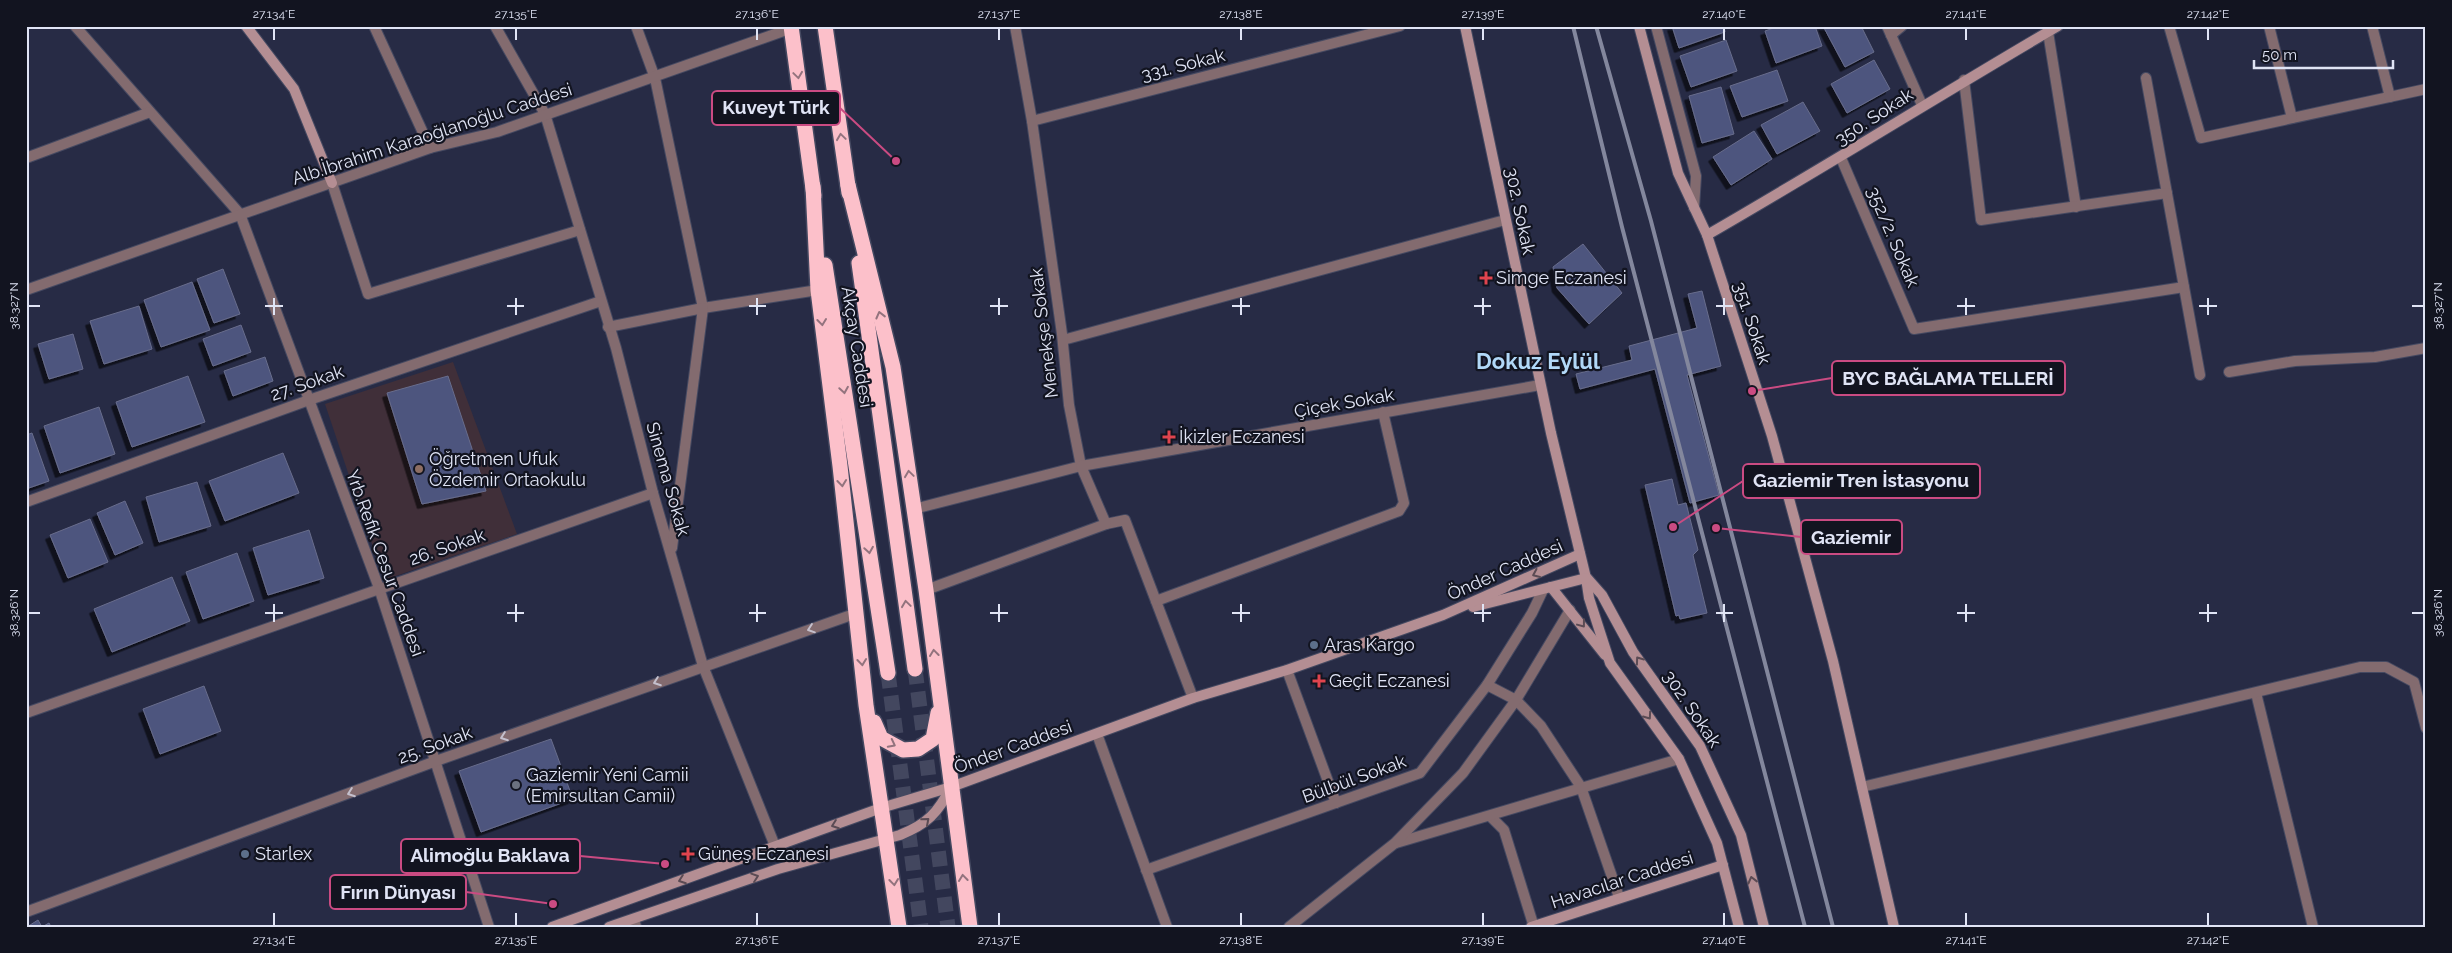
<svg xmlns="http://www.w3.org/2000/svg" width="2452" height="953" font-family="Raleway,sans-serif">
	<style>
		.education { fill: #402f39 }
		.building { fill: #4d547e; stroke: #686d8c; filter: url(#shadow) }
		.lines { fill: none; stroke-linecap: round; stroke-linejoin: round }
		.highway-tunnel { stroke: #43475f; stroke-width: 15; stroke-dasharray: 15 8; stroke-linecap: butt }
		.street-casing { stroke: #454961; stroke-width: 12 }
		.secondary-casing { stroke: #454961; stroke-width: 12 }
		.highway-casing { stroke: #454961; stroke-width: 18 }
		.street { stroke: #836b6f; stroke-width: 10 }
		.secondary { stroke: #b48e93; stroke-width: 10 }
		.highway { stroke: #fcc0ca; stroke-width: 15 }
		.rail { stroke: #83879d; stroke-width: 4 }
		.oneway { stroke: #93737e }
		.oneway2 { stroke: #5b4b54 }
		.oneway3 { stroke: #c4c0cd }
		.ticks { fill: none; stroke: #e0e4f5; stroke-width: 2 }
		.health-dot { fill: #e0444e; stroke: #121420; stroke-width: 2 }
		.education-dot { fill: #8d6e63; stroke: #121420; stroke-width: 2 }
		.service-dot { fill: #5c6f8a; stroke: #121420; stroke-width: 2 }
		.worship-dot { fill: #6b7280; stroke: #121420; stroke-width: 2 }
		.labels { text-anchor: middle; stroke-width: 4.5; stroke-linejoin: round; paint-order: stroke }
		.street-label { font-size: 18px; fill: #e0e4f5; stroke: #121420 }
		.poi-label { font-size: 18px; fill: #e0e4f5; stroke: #121420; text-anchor: start }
		.district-label { font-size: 22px; font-weight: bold; fill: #b1d8f7; stroke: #121420 }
		.leader { fill: none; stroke: #ca4b82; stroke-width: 2 }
		.callout-dot { fill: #ca4b82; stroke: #121420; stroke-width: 2 }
		.callout { fill: #121420; stroke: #ca4b82; stroke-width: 2 }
		.callout-label { font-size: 19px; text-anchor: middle; font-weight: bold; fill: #e0e4f5 }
		.neatline { fill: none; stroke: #e0e4f5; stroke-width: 2 }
		.ticks-label { font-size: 12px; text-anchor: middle; fill: #e0e4f5 }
	</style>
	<defs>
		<filter id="shadow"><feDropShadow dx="-4.5" dy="4.5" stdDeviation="0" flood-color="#0009"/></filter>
	</defs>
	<rect width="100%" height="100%" fill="#272b45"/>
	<path class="education" d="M453,362L517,534L384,580L325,404Z"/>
	<g class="building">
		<path d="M1672,26H1724L1725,32L1679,48Z"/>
		<path d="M1779,26H1815L1822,46L1776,63L1765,31Z"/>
		<path d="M1823,26H1861L1874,52L1845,67Z"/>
		<path d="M1726,40L1737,71L1691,87L1680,56Z"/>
		<path d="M1874,60L1890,89L1847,113L1831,84Z"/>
		<path d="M1777,70L1788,101L1742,117L1730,86Z"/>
		<path d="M1721,87L1734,134L1702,143L1689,96Z"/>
		<path d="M1803,102L1820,131L1777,154L1761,125Z"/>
		<path d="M1754,131L1772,159L1731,185L1713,157Z"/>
		<path d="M1583,244L1622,293L1589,324L1557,288L1553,267Z"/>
		<path d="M223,269L240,314L214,323L197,279Z"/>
		<path d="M192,282L210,330L161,347L144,300Z"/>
		<path d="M1702,291L1721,366L1687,375L1719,495L1690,503L1655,369L1580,389L1576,374L1632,360L1629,346L1697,328L1688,294Z"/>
		<path d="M139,306L152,349L104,364L90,321Z"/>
		<path d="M241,325L251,352L213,366L203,339Z"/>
		<path d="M73,334L83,369L49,379L38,344Z"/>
		<path d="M265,357L273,381L233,396L224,371Z"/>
		<path d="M188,376L205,422L132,447L116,402Z"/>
		<path d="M448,376L486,491L422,504L387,393Z"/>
		<path d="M99,407L115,454L60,473L44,426Z"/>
		<path d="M32,433L49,481L26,489V435Z"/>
		<path d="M283,453L299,493L225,521L209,481Z"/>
		<path d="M1672,479L1678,505L1686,503L1698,550L1693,555L1707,613L1680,619L1679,615L1676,616L1645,485Z"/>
		<path d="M197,482L211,526L159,542L146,497Z"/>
		<path d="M125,501L143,543L115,555L97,513Z"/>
		<path d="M90,519L108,562L68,578L50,535Z"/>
		<path d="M309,530L324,578L268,595L253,548Z"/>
		<path d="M237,553L254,601L203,619L186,572Z"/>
		<path d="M172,577L190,621L112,652L94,609Z"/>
		<path d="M204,686L221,731L160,754L143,709Z"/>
		<path d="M551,739L573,799L481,832L459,771Z"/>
		<path d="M38,920L42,927L49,923L51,927H27Z"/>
	</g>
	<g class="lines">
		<g class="highway-tunnel">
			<path d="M915,669L948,927"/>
			<path d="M888,673L921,927"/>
		</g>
		<g class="street-casing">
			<g id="street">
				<path d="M75,26L240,214L379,588L489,927"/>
				<path d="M374,26L430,148"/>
				<path d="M495,26L545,114L616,348L653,493L703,666L775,846"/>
				<path d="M636,26L655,78L703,308L818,290"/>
				<path d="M1656,26L1696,176L1694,208"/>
				<path d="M1887,26L1922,105"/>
				<path d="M2169,26L2201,138L2426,89"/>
				<path d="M2269,26L2292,118"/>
				<path d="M2372,26L2390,97"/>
				<path d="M2048,32L2076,207"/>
				<path d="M1891,35L1902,26"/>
				<path d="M2146,78L2200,375"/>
				<path d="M1964,80L1981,220L2167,193"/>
				<path d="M1032,121L1400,26"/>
				<path d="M26,158L150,112"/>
				<path d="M1841,158L1914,329L2184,287"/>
				<path d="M332,183L368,294L580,230"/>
				<path d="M26,290L430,148L497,132L792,28"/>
				<path d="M608,327L703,308L672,548"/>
				<path d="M1063,340L1505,220"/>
				<path d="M2229,372L2295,361L2375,357L2426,348"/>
				<path d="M26,502L309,400L601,301"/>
				<path d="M914,509L1081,466L1069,405L1062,334L1032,121L1015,26"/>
				<path d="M1106,524L1125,520L1193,698"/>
				<path d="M926,590L1106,524L1081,466L1540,385"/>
				<path d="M1156,601L1399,511L1404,503L1383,412"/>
				<path d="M1287,670L1336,803"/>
				<path d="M1487,685L1516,700L1541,726L1581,787L1619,897"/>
				<path d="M2256,693L2313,927"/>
				<path d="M26,713L653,493"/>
				<path d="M1097,734L1167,927"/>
				<path d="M1862,787L2360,667H2386L2414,682L2426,728"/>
				<path d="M1490,816L1504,830L1534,927"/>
				<path d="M1396,843L1679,759"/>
				<path d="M1146,870L1420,773L1487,685L1532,613L1543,590"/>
				<path d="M26,912L436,761L857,613"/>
				<path d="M634,919L636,927"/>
				<path d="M1289,927L1395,843L1463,773L1516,700L1570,610"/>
			</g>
		</g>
		<g class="secondary-casing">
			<g id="secondary">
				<path d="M246,26L294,89L332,183"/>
				<path d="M1465,26L1551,433L1586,578L1589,598L1610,663L1679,759L1717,843L1739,927"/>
				<path d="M1639,26L1678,173L1707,235L1772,436L1833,661L1894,927"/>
				<path d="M1707,235C1825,167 1940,95 2058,26"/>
				<path d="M1587,578L1602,595L1633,652L1700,746L1741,835L1764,927"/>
				<path d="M1551,587L1605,655"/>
				<path d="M1473,607L1586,578"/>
				<path d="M552,927L881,808L951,787L1193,698L1287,670L1443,615L1580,554"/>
				<path d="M609,927L778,869L900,835C927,824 938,813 951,787"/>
				<path d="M1531,927L1723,865"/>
			</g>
		</g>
		<g class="highway-casing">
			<g id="highway">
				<path d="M791,26L814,196"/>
				<path d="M825,26L849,193"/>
				<path d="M848,185L893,367L926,590L970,927"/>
				<path d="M813,186L818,290L840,466L866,705L899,927"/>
				<path d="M859,263L915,669"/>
				<path d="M825,265L888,673"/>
				<path d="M874,722L881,738L903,750L918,749L933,739L938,713"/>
			</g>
		</g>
		<use href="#street" class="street"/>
		<use href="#secondary" class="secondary"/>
		<use href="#highway" class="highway"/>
		<g class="rail">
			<path d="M1573,26L1622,227L1805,927"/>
			<path d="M1596,26L1651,221L1833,927"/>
		</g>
	</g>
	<defs><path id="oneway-chevron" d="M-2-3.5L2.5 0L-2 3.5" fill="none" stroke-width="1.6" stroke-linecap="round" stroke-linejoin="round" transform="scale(1.25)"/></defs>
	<g class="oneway">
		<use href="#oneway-chevron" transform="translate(798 75) rotate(82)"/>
		<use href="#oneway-chevron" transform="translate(841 137) rotate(-98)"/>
		<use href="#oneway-chevron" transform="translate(880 315) rotate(-104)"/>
		<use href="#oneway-chevron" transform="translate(822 322) rotate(83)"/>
		<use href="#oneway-chevron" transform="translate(844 390) rotate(81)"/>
		<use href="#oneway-chevron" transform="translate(909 474) rotate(-98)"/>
		<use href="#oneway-chevron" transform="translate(842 483) rotate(84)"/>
		<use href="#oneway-chevron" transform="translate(869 550) rotate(81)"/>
		<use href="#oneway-chevron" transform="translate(906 604) rotate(-98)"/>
		<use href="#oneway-chevron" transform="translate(934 653) rotate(-97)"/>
		<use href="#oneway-chevron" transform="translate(862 662) rotate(84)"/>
		<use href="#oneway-chevron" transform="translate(892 744) rotate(27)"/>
		<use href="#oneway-chevron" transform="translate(963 878) rotate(-97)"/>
		<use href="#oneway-chevron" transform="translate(894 882) rotate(83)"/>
	</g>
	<g class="oneway2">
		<use href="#oneway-chevron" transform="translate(1536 574) rotate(156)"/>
		<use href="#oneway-chevron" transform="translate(1582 624) rotate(53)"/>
		<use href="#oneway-chevron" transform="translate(1639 660) rotate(-126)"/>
		<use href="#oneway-chevron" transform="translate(1648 716) rotate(55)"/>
		<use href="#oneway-chevron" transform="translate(926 821) rotate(-41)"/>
		<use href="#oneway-chevron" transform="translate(835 825) rotate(160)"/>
		<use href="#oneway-chevron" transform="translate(755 877) rotate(-19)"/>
		<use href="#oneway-chevron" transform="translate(682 880) rotate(160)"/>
		<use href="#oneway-chevron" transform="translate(1752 880) rotate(-104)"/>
	</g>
	<g class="oneway3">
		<use href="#oneway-chevron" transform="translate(811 629) rotate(161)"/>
		<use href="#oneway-chevron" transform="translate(657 682) rotate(160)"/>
		<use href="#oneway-chevron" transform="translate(504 737) rotate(160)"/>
		<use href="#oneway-chevron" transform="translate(351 793) rotate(160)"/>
	</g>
	<path class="ticks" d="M274,28V40M516,28V40M757,28V40M999,28V40M1241,28V40M1483,28V40M1724,28V40M1966,28V40M2208,28V40M274,298V315M516,298V315M757,298V315M999,298V315M1241,298V315M1483,298V315M1724,298V315M1966,298V315M2208,298V315M28,306H40M265,306H283M507,306H524M749,306H766M990,306H1008M1232,306H1250M1474,306H1491M1716,306H1733M1957,306H1975M2199,306H2217M2412,306H2424M274,604V622M516,604V622M757,604V622M999,604V622M1241,604V622M1483,604V622M1724,604V622M1966,604V622M2208,604V622M28,613H40M265,613H283M507,613H524M749,613H766M990,613H1008M1232,613H1250M1474,613H1491M1716,613H1733M1957,613H1975M2199,613H2217M2412,613H2424M274,913V926M516,913V926M757,913V926M999,913V926M1241,913V926M1483,913V926M1724,913V926M1966,913V926M2208,913V926"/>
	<g class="health-dot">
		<path d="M1483.5 270.5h5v5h5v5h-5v5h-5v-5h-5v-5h5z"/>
		<path d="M1166.5 429.5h5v5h5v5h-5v5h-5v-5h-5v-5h5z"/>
		<path d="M1316.5 673.5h5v5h5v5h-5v5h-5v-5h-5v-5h5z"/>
		<path d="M685.5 846.5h5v5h5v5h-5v5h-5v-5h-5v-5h5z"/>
	</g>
	<circle class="education-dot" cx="419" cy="469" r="5"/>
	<g class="service-dot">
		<circle cx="1314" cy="645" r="5"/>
		<circle cx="245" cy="854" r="5"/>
	</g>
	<circle class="worship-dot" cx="516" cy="785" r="5"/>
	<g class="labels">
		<g class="street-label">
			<text transform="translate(1183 65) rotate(-14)" y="6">331. Sokak</text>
			<text transform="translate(1874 117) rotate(-33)" y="6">350. Sokak</text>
			<text transform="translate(432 134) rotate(-18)" y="6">Alb.İbrahim Karaoğlanoğlu Caddesi</text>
			<text transform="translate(1520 211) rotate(78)" y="6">302. Sokak</text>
			<text transform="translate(1893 237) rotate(67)" y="6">352/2. Sokak</text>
			<text transform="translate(1752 323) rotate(72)" y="6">351. Sokak</text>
			<text transform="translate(1044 333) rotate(-97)" y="6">Menekşe Sokak</text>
			<text transform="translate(857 347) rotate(81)" y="6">Akçay Caddesi</text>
			<text transform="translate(307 383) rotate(-19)" y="6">27. Sokak</text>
			<text transform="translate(1344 403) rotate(-10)" y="6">Çiçek Sokak</text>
			<text transform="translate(668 479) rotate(74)" y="6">Sinema Sokak</text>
			<text transform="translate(447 547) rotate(-19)" y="6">26. Sokak</text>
			<text transform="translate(385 563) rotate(70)" y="6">Yrb.Refik Cesur Caddesi</text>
			<text transform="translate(1505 570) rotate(-24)" y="6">Önder Caddesi</text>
			<text transform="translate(1692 709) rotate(56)" y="6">302. Sokak</text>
			<text transform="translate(435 745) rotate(-20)" y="6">25. Sokak</text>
			<text transform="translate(1013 747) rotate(-20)" y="6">Önder Caddesi</text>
			<text transform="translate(1354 779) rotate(-20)" y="6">Bülbül Sokak</text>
			<text transform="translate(1622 880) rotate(-18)" y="6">Havacılar Caddesi</text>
		</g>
		<g class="poi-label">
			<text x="1496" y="284">Simge Eczanesi</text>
			<text x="1179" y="443">İkizler Eczanesi</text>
			<text x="429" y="465">Öğretmen Ufuk<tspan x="429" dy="21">Özdemir Ortaokulu</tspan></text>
			<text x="1324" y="651">Aras Kargo</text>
			<text x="1329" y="687">Geçit Eczanesi</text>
			<text x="526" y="781">Gaziemir Yeni Camii<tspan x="526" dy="21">(Emirsultan Camii)</tspan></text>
			<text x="255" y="860">Starlex</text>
			<text x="698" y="860">Güneş Eczanesi</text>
		</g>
		<g class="district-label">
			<text x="1538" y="369">Dokuz Eylül</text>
		</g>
	</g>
	<path class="leader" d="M896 161L840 108M1752 391L1832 378M1673 527L1743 481M1716 528L1801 537M665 864L580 856M553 904L466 892"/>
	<g class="callout-dot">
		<circle cx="896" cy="161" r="5"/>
		<circle cx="1752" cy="391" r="5"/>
		<circle cx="1673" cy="527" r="5"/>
		<circle cx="1716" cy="528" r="5"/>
		<circle cx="665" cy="864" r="5"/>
		<circle cx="553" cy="904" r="5"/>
	</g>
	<g class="callout">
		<rect x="712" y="91" width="128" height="34" rx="5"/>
		<rect x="1832" y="361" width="233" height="34" rx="5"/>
		<rect x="1743" y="464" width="237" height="34" rx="5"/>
		<rect x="1801" y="520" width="101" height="34" rx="5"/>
		<rect x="401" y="839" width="179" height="34" rx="5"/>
		<rect x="330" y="875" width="136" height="34" rx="5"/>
	</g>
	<g class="callout-label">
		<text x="776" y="114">Kuveyt Türk</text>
		<text x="1948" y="385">BYC BAĞLAMA TELLERİ</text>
		<text x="1861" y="487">Gaziemir Tren İstasyonu</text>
		<text x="1851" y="544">Gaziemir</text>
		<text x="490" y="862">Alimoğlu Baklava</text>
		<text x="398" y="899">Fırın Dünyası</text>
	</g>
	<rect width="2452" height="953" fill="none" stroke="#121420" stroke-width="55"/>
	<path d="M2254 60v8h139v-8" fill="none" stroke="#e0e4f5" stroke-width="2.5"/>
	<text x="2262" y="60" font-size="15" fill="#e0e4f5" stroke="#121420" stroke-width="4" paint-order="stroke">50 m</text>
	<rect x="28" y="28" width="2396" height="898" class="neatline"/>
	<g class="ticks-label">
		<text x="274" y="18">27.134°E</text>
		<text x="516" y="18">27.135°E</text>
		<text x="757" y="18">27.136°E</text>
		<text x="999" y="18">27.137°E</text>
		<text x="1241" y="18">27.138°E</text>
		<text x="1483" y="18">27.139°E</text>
		<text x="1724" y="18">27.140°E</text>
		<text x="1966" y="18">27.141°E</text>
		<text x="2208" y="18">27.142°E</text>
		<text transform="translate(14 306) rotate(-90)" y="4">38.327°N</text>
		<text transform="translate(2438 306) rotate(-90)" y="4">38.327°N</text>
		<text transform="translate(14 613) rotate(-90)" y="4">38.326°N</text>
		<text transform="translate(2438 613) rotate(-90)" y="4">38.326°N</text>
		<text x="274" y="944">27.134°E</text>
		<text x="516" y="944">27.135°E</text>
		<text x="757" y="944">27.136°E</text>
		<text x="999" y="944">27.137°E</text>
		<text x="1241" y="944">27.138°E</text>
		<text x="1483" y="944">27.139°E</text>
		<text x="1724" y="944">27.140°E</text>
		<text x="1966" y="944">27.141°E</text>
		<text x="2208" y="944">27.142°E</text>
	</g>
</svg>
